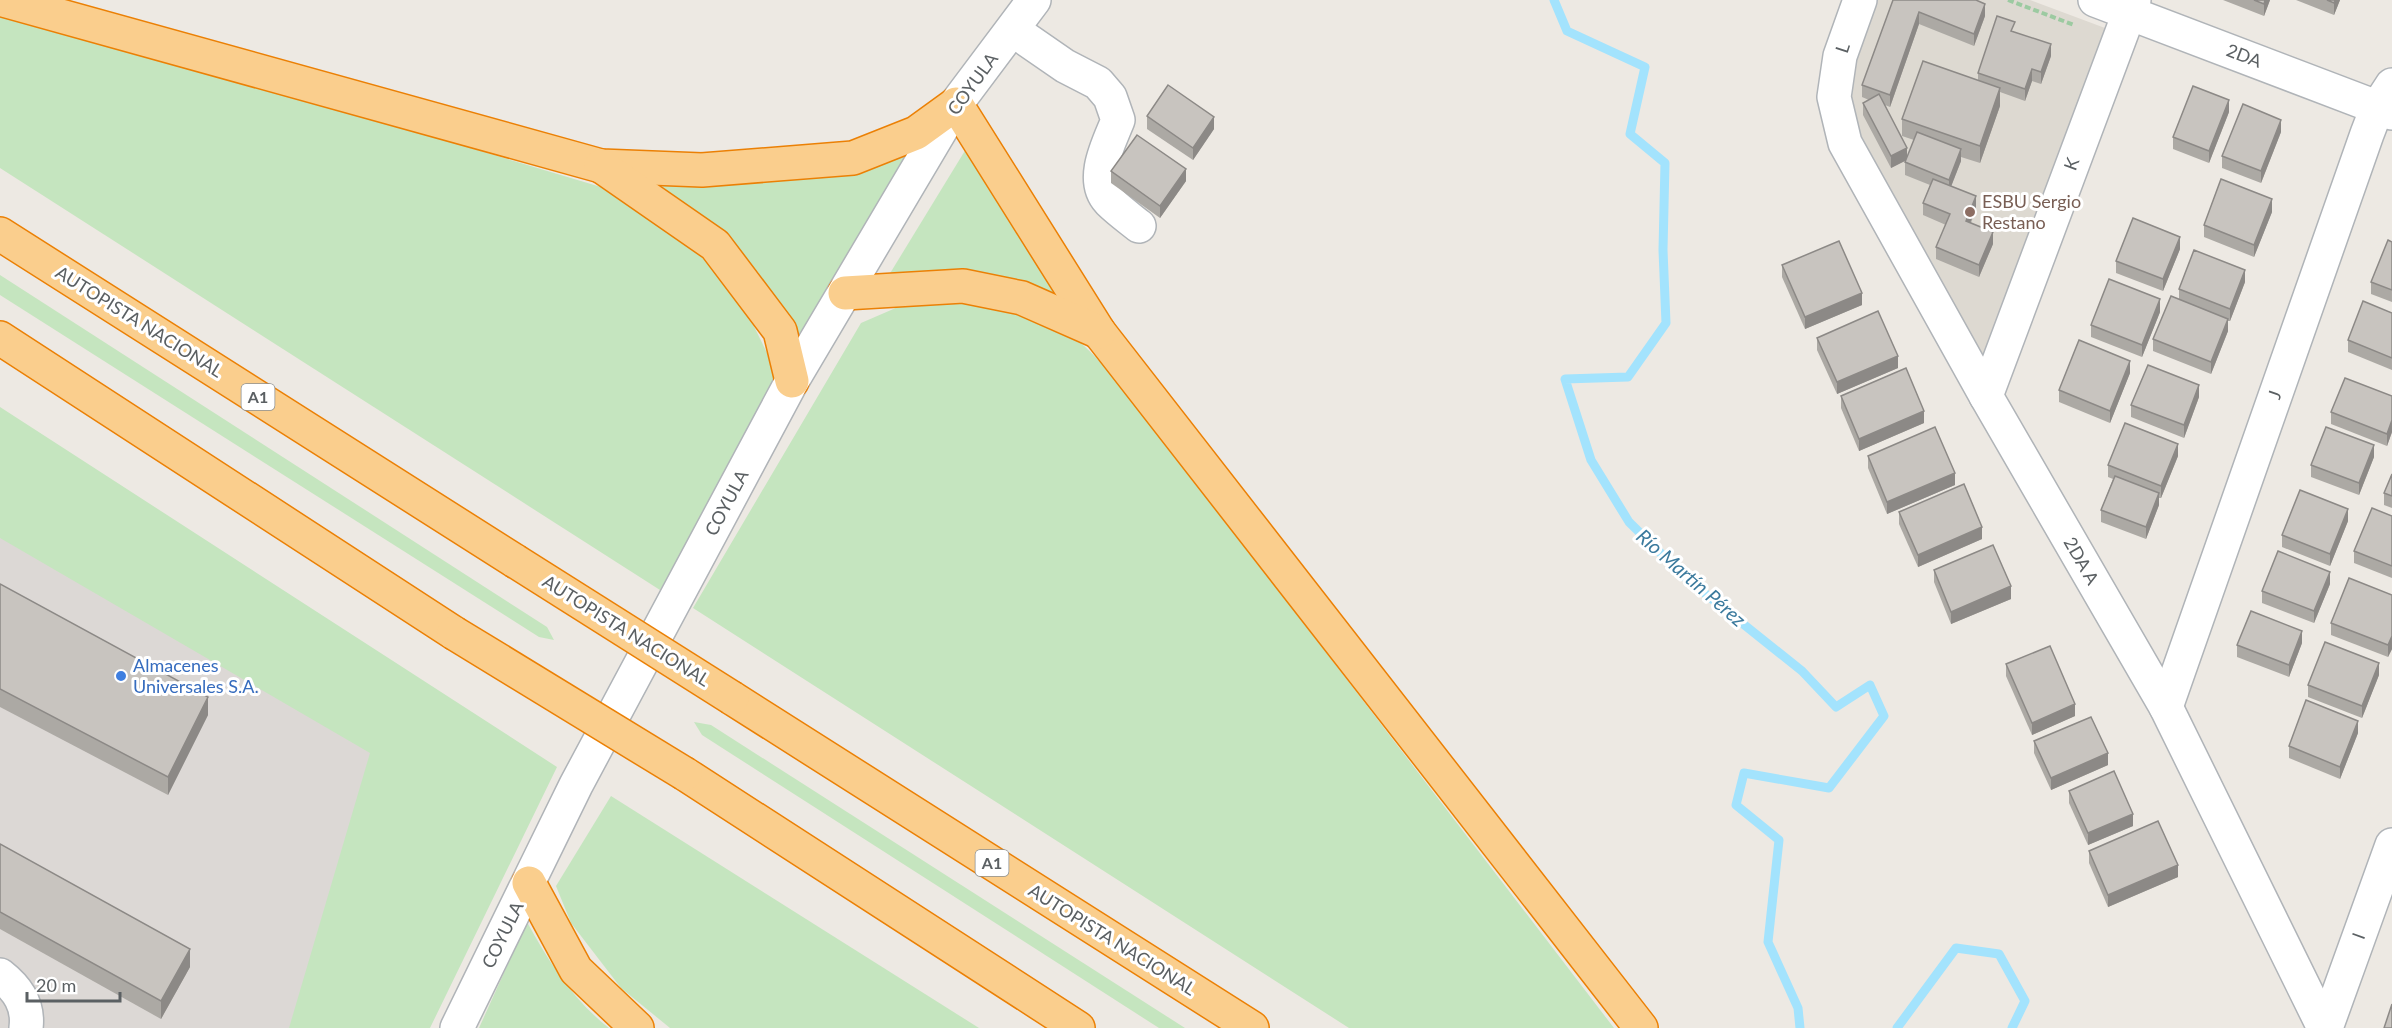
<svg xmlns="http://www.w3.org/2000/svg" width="2392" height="1028" font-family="Lato,sans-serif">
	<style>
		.industrial { fill: #dcd8d5 }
		.education { fill: #ddd9d1 }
		.green { fill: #c5e5bf }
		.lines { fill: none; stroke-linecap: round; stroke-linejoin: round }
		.stream { stroke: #a3e3fd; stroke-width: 9 }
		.minor-casing { stroke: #b0b4b8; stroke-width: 36 }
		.highway-casing { stroke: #eb8005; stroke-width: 36 }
		.path { stroke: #9ccaa1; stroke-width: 4; stroke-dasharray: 6 3; stroke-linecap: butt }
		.minor { stroke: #fff; stroke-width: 33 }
		.highway { stroke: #face8d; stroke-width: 33 }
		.highway-bridge-casing { stroke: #eb8005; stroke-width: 36; stroke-linecap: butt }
		.highway-bridge { stroke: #face8d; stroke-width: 33 }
		.wall { fill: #aca9a4 }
		.shaded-wall { fill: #8c8986 }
		.building { fill: #c8c4bf; stroke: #8c8986; stroke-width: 1.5 }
		.education-dot { fill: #8d6e63; stroke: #fff; stroke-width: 2 }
		.shop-dot { fill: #3f7fe0; stroke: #fff; stroke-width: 2 }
		.labels { text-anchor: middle; stroke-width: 6; stroke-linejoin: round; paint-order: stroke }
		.shield { fill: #fff; stroke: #8c9092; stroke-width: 1.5 }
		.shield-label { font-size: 16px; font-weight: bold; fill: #5b6063 }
		.street-label { font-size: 18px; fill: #5b6063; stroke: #fff }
		.education-label { font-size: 18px; fill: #785e54; stroke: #fff; text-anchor: start }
		.shop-label { font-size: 18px; fill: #366cbe; stroke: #fff; text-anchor: start }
		.water-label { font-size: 20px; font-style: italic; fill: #3b7a9d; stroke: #fff }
	</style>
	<rect width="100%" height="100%" fill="#ede9e3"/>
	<path class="industrial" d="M0,536L484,817L427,1028H0Z"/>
	<path class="education" d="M1878,0H2030L2105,28L1982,363L1863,145L1851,105L1853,72Z"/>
	<g class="green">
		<path d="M0,7L611,190L657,216L709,264L744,306L767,353L777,389L660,590L0,168Z"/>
		<path d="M918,146L798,346L758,272L657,182Z"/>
		<path d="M966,149L1071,304L889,275Z"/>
		<path d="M0,275L547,627L554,640L539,637L0,295Z"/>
		<path d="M932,298C971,304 1014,306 1050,322C1093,342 1134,404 1164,441L1614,1028H1349L693,608L861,323L905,304Z"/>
		<path d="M0,407L557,767L430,1028H289L370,753L0,538Z"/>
		<path d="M694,722L711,725L1185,1028H1159L702,735Z"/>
		<path d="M611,796L979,1028H670L621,988L571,923L556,886Z"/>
		<path d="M527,922C549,962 573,1000 609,1028H479Z"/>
	</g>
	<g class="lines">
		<g class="stream">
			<path d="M1554,0L1567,31L1645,67L1630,134L1665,163L1663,250L1666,323L1628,377L1565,379L1591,460L1629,522L1687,579L1802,671L1836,707L1870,685L1884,716L1829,788L1744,773L1736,805L1779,840L1768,942L1798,1008L1800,1028"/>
			<path d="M1897,1028L1956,948L1999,954L2025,1001L2012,1028"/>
		</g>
		<g class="minor-casing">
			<g id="minor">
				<path d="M1860,0L1840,56L1834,97L1845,143L1986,396L2166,707L2324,1028"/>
				<path d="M2095,0L2392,113"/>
				<path d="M1013,30L1065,66L1098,83L1110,97L1118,120C1109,143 1089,179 1109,201C1118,210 1129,218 1139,226"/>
				<path d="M1986,396L2134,0"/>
				<path d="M2166,707L2367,134L2377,108L2392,85"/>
				<path d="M0,975C18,989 29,1005 26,1028"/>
				<path d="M457,1028L576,785L792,381L956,104L1034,0"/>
				<path d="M2326,1028L2392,845"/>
			</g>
		</g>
		<g class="highway-casing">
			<g id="highway">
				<path d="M3,0L601,166L702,170L853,158L916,133L956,104L1099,332L1641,1028"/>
				<path d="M601,166L715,245L780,331L792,381"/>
				<path d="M0,234L515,561"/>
				<path d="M845,293L963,286L1022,298L1099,332"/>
				<path d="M0,338L454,633"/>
				<path d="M732,698L1252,1028"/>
				<path d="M685,774L1078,1028"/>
				<path d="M529,883L576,970L637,1028"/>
			</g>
		</g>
		<path class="path" d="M2008,0L2074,25"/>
		<use href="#minor" class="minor"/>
		<use href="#highway" class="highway"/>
		<g class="highway-bridge-casing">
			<g id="highway-bridge">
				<path d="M515,561L732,698"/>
				<path d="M454,633L685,774"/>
			</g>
		</g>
		<use href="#highway-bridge" class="highway-bridge"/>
	</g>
	<g class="wall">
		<path d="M1893,0L1985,16L1974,46L1919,24L1890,107L1885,105L1907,157L1914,140L1902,136V119L1978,80V73L2015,32L2051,56L2041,84L2032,81L2025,101L2000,92V106L1980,163L1961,157V161L1951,186L1976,208L1971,223L1993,244L1979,277L1936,259V247L1946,225L1923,215V203L1930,185L1905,175V162L1906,160L1891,168L1863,115V103L1869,100L1862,97V85Z"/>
		<path d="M2223,0H2270L2264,16Z"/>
		<path d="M2296,0H2340L2334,15Z"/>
		<path d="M2229,112L2209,163L2173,149V137Z"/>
		<path d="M1147,116L1214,129L1193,160L1147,129Z"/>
		<path d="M2281,132L2261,183L2222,168V156Z"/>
		<path d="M1111,171L1186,181L1160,218L1111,183Z"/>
		<path d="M2272,212L2254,257L2204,237V225Z"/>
		<path d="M2392,242V302L2371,294V282Z"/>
		<path d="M2180,249L2163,291L2116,273V261Z"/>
		<path d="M1782,265L1862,305L1805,329L1782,277Z"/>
		<path d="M2245,282L2230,321H2228V331L2211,374L2153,351V339L2179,299V289Z"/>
		<path d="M2160,312L2142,357L2091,337V325Z"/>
		<path d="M2392,313V370L2348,352V340Z"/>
		<path d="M1817,338L1898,368L1837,394L1817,350Z"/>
		<path d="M2130,373L2110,423L2059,402V390Z"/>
		<path d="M1841,396L1924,423L1859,451L1841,408Z"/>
		<path d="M2392,396V432L2387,446L2331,424V412Z"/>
		<path d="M2199,397L2184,438L2131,417V405Z"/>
		<path d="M1868,456L1955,485L1887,514L1868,468Z"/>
		<path d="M2178,456L2161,498H2159V505L2146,539L2101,522V510L2113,479L2108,477V465Z"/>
		<path d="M2374,457L2359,495L2311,477V465Z"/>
		<path d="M2392,474V508L2384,505V493Z"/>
		<path d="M1899,512L1982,539L1918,567L1899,524Z"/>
		<path d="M2392,516V578L2354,563V551Z"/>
		<path d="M2348,521L2330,566L2282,547V535Z"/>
		<path d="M1934,570L2011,599L1951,624L1934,582Z"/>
		<path d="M0,584L208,715L168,795L0,707Z"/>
		<path d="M2330,584L2314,623L2262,603V591Z"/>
		<path d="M2392,595V649L2388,657L2331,635V623Z"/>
		<path d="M2302,643L2289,677L2237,657V645Z"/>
		<path d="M2006,664L2075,716L2032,735L2006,676Z"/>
		<path d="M2379,675L2362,718L2308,697V685Z"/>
		<path d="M2358,733L2340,779L2289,758V746Z"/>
		<path d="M2034,741L2108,765L2051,790L2034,753Z"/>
		<path d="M2069,791L2133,826L2088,845L2069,803Z"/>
		<path d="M0,844L190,967L161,1019L0,929Z"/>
		<path d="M2089,851L2178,877L2108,907L2089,863Z"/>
	</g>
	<g class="shaded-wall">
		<path d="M2265,0H2270L2264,16V4Z"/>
		<path d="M2335,0H2340L2334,15V3Z"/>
		<path d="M1985,4V16L1974,46V34Z"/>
		<path d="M1919,12V24L1890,107V95Z"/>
		<path d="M2051,44V56L2041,84V72Z"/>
		<path d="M2032,69V81L2025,101V89Z"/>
		<path d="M2000,88V106L1980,163V146Z"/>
		<path d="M2229,100V112L2209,163V151Z"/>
		<path d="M1214,117V129L1193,160V148Z"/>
		<path d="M2281,120V132L2261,183V171Z"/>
		<path d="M1907,148V160L1891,168V156Z"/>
		<path d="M1961,149V161L1949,192V180Z"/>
		<path d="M1186,169V181L1160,218V206Z"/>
		<path d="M1976,196V208L1966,233V221Z"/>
		<path d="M2272,199V212L2254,257V245Z"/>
		<path d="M1993,232V244L1979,277V265Z"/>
		<path d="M2180,237V249L2163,291V279Z"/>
		<path d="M2245,270V282L2230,321V309Z"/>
		<path d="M1862,293V305L1805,329V317Z"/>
		<path d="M2160,299V312L2142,357V345Z"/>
		<path d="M2228,319V331L2211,374V362Z"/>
		<path d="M1898,356V368L1837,394V382Z"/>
		<path d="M2130,361V373L2110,423V411Z"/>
		<path d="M2199,385V397L2184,438V425Z"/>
		<path d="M1924,411V423L1859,451V439Z"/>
		<path d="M2392,420V432L2387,446V434Z"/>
		<path d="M2178,444V456L2161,498V486Z"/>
		<path d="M2374,445V457L2359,495V483Z"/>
		<path d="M1955,473V485L1887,514V502Z"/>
		<path d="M2159,493V505L2146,539V527Z"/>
		<path d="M2348,509V521L2330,566V554Z"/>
		<path d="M1982,527V539L1918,567V555Z"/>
		<path d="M2330,572V584L2314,623V611Z"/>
		<path d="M2011,586V599L1951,624V612Z"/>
		<path d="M2302,631V643L2289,677V665Z"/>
		<path d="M2392,636V649L2388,657V645Z"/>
		<path d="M2379,663V675L2362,718V706Z"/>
		<path d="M208,697V715L168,795V777Z"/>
		<path d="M2075,704V716L2032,735V723Z"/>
		<path d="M2358,721V733L2340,779V767Z"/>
		<path d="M2108,753V765L2051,790V778Z"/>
		<path d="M2133,814V826L2088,845V833Z"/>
		<path d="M2178,865V877L2108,907V895Z"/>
		<path d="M190,949V967L161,1019V1001Z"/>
	</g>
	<g class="building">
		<path d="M1893,0H1976L1985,4L1974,34L1919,12L1890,95L1862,85Z"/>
		<path d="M2254,0H2265L2264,4Z"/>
		<path d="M2327,0H2335L2334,3Z"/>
		<path d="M1997,16L2015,22L2011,31L2051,44L2041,72L2032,69L2025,89L1978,73Z"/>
		<path d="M1923,61L2000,88L1980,146L1902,119Z"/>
		<path d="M1168,85L1214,117L1193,148L1147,116Z"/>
		<path d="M2193,86L2229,100L2209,151L2173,137Z"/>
		<path d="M1879,94L1907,148L1891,156L1863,103Z"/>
		<path d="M2243,104L2281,120L2261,171L2222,156Z"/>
		<path d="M1917,132L1961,149L1949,180L1905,162Z"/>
		<path d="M1137,135L1186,169L1160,206L1111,171Z"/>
		<path d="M1933,179L1976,196L1966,221L1993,232L1979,265L1936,247L1950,214L1923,203Z"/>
		<path d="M2221,179L2272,199L2254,245L2204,225Z"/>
		<path d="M2133,218L2180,237L2163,279L2116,261Z"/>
		<path d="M2388,240L2392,242V290L2371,282Z"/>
		<path d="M1839,241L1862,293L1805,317L1782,265Z"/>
		<path d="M2194,250L2245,270L2230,309L2179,289Z"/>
		<path d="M2109,279L2160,299L2142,345L2091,325Z"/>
		<path d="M2171,296L2228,319L2211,362L2153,339Z"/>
		<path d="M2363,301L2392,313V358L2348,340Z"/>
		<path d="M1878,311L1898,356L1837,382L1817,338Z"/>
		<path d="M2079,340L2130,361L2110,411L2059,390Z"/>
		<path d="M2148,365L2199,385L2184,425L2131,405Z"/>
		<path d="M1906,368L1924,411L1859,439L1841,396Z"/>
		<path d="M2345,378L2392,396V420L2387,434L2331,412Z"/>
		<path d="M2125,423L2178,444L2161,486L2108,465Z"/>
		<path d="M1935,427L1955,473L1887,502L1868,456Z"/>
		<path d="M2326,427L2374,445L2359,483L2311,465Z"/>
		<path d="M2392,474V496L2384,493Z"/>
		<path d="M2115,476L2159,493L2146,527L2101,510Z"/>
		<path d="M1964,484L1982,527L1918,555L1899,512Z"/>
		<path d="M2300,490L2348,509L2330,554L2282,535Z"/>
		<path d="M2372,508L2392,516V566L2354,551Z"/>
		<path d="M1993,545L2011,586L1951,612L1934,570Z"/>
		<path d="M2278,551L2330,572L2314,611L2262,591Z"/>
		<path d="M2349,578L2392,595V636L2388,645L2331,623Z"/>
		<path d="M0,584L208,697L168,777L0,689Z"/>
		<path d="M2251,611L2302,631L2289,665L2237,645Z"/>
		<path d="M2325,642L2379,663L2362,706L2308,685Z"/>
		<path d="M2050,646L2075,704L2032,723L2006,664Z"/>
		<path d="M2306,700L2358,721L2340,767L2289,746Z"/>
		<path d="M2091,717L2108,753L2051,778L2034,741Z"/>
		<path d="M2114,771L2133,814L2088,833L2069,791Z"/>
		<path d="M2158,821L2178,865L2108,895L2089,851Z"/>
		<path d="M0,844L190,949L161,1001L0,912Z"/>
		<path d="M2392,1004V1028H2384Z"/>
	</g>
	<circle class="education-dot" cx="1970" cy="212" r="6"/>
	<circle class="shop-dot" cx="121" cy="676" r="6"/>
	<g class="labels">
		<g class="shield">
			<rect x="241.5" y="384" width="33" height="26" rx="4.5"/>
			<rect x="975.5" y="850" width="33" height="26" rx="4.5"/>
		</g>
		<g class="shield-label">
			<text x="258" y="403">A1</text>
			<text x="992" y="869">A1</text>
		</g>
		<g class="street-label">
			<text transform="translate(1843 48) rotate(-72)" y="6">L</text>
			<text transform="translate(2244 56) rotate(21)" y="6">2DA</text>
			<text transform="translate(973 84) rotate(-54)" y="6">COYULA</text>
			<text transform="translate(2072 164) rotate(-70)" y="6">K</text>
			<text transform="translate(139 322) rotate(32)" y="6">AUTOPISTA NACIONAL</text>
			<text transform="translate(2275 395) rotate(-71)" y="6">J</text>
			<text transform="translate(727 503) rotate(-62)" y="6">COYULA</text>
			<text transform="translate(2081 561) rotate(60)" y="6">2DA A</text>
			<text transform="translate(626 631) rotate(32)" y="6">AUTOPISTA NACIONAL</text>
			<text transform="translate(503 935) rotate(-64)" y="6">COYULA</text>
			<text transform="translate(2359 936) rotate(-70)" y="6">I</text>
			<text transform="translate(1112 940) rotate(32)" y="6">AUTOPISTA NACIONAL</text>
		</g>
		<g class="education-label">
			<text x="1982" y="208">ESBU Sergio<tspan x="1982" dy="21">Restano</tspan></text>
		</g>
		<g class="shop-label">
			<text x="133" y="672">Almacenes<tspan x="133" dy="21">Universales S.A.</tspan></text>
		</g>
		<g class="water-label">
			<text transform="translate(1691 578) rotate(41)" y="7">Río Martín Pérez</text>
		</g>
	</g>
	<path d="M27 992v9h93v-9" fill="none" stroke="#5b6063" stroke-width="3"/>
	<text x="36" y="992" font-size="18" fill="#5b6063" stroke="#ffffff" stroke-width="4.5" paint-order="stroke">20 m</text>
</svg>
